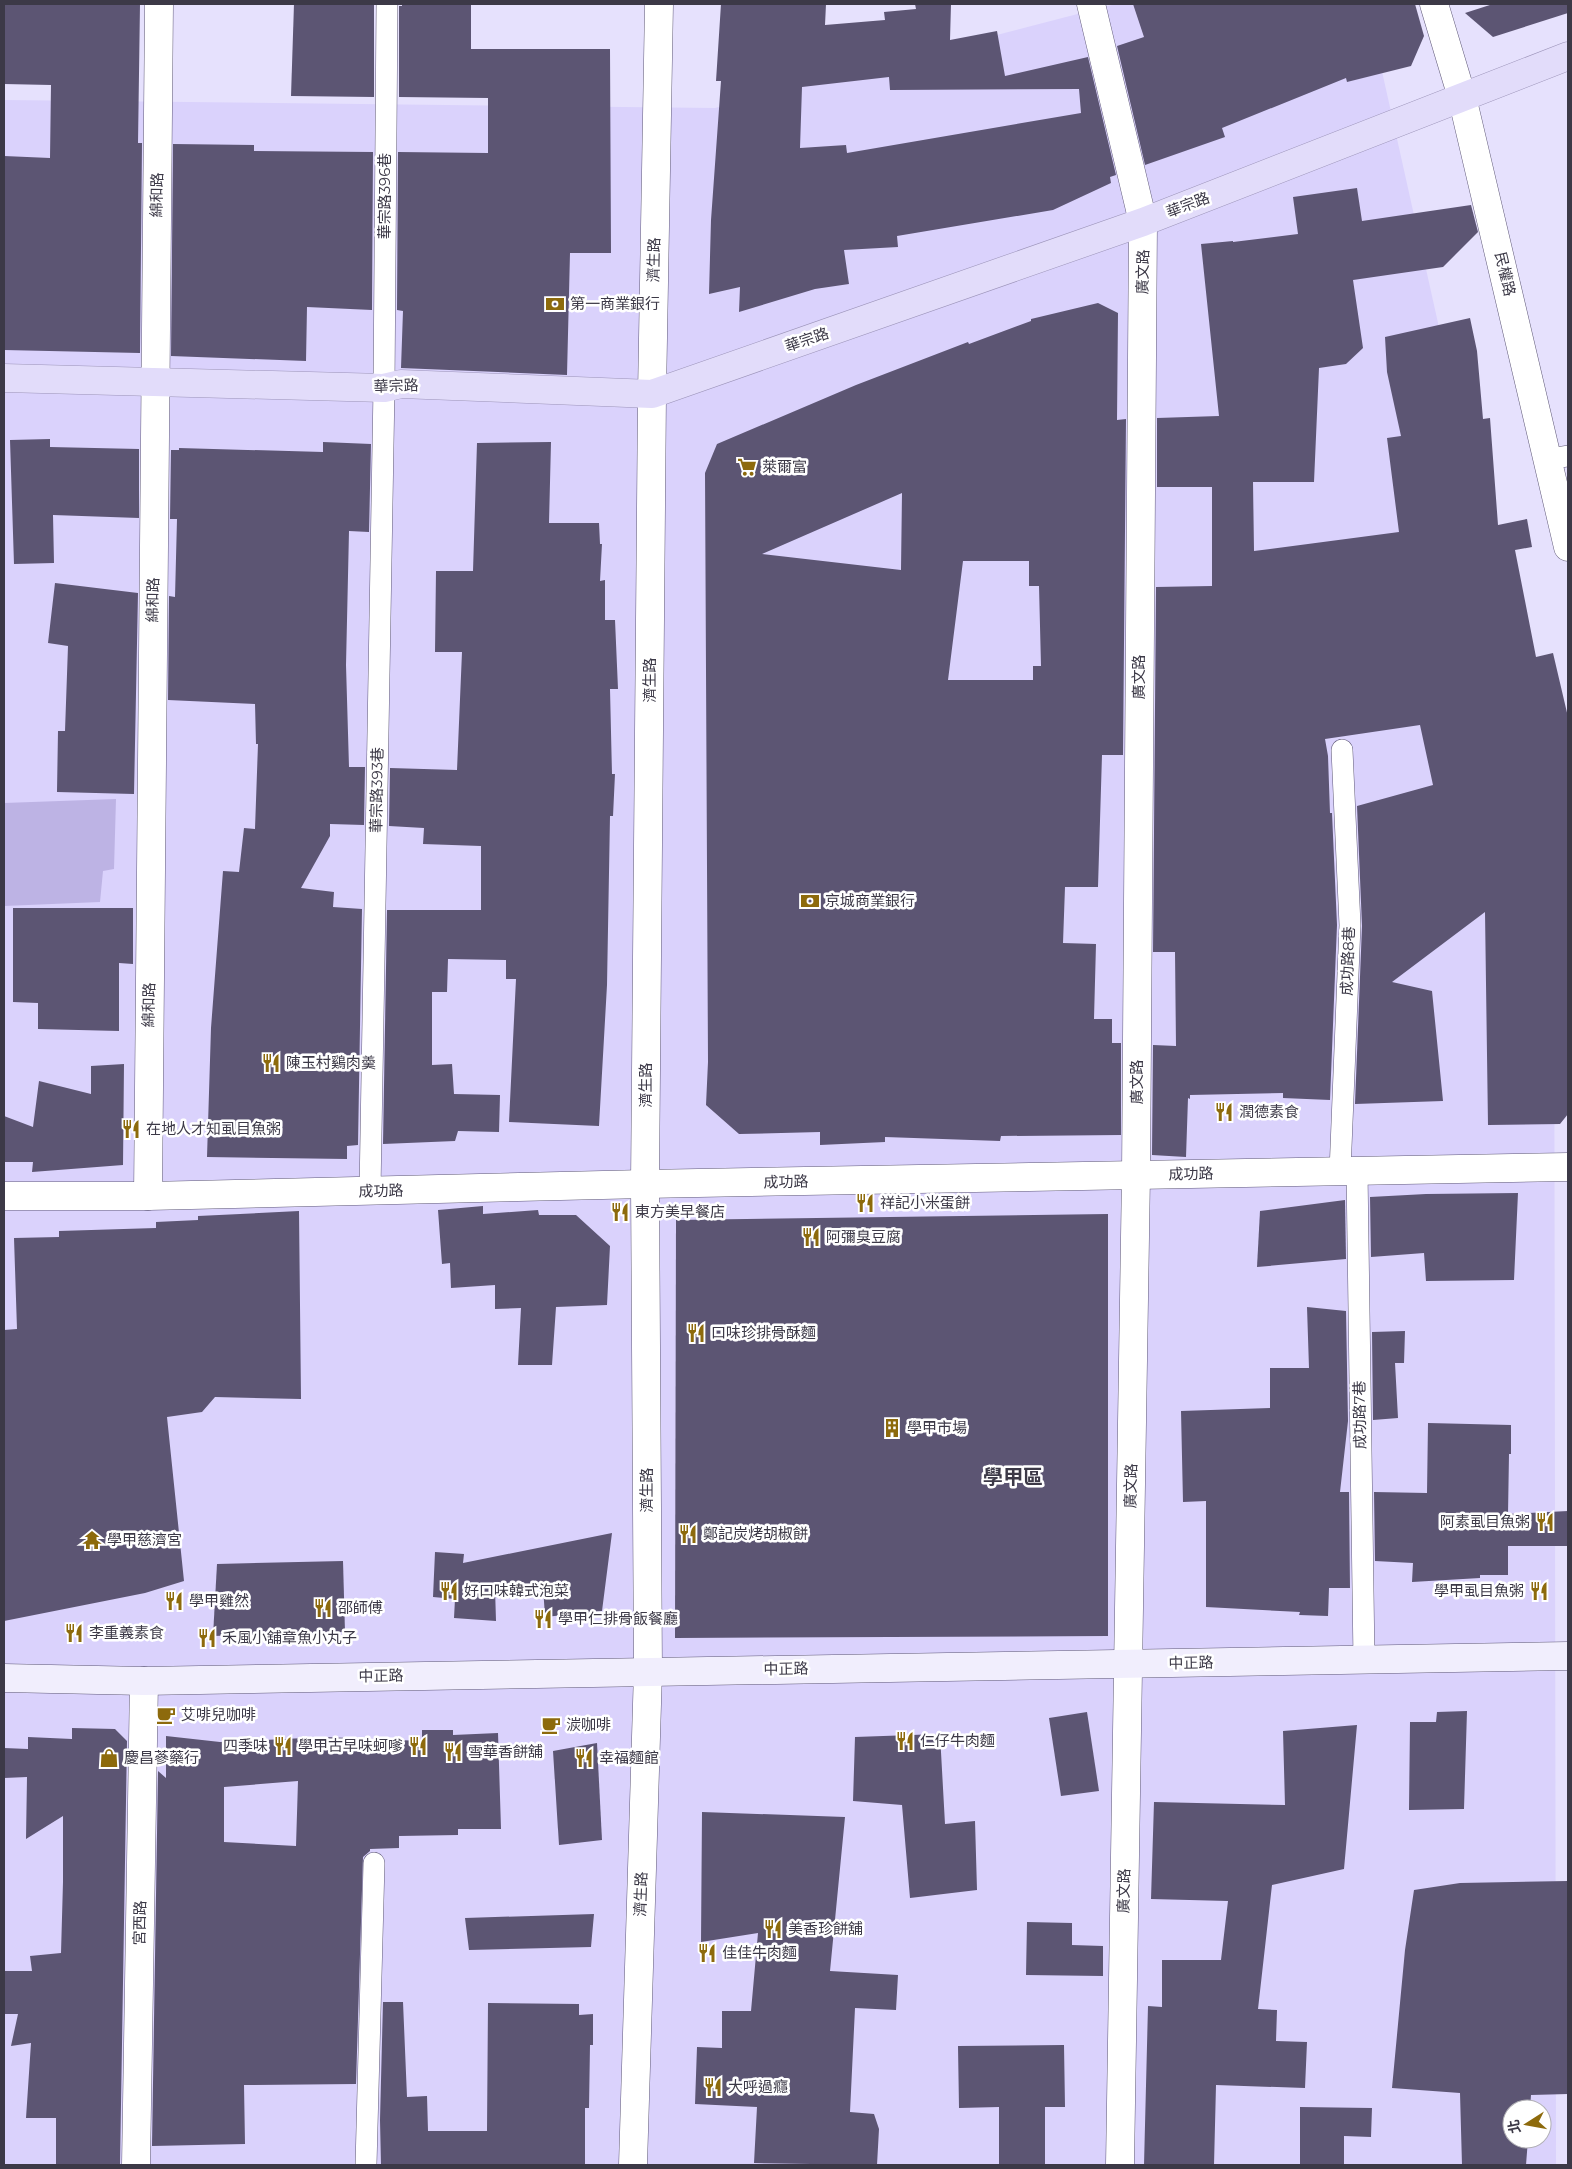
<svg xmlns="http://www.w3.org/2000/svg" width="1572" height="2169" font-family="Montserrat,'Noto Sans TC',sans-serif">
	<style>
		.built { fill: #dad2fc; fill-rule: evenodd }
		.green { fill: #bdb3e4 }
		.building { fill: #5c5573; fill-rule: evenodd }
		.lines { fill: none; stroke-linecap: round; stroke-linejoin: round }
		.lane-casing { stroke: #605a78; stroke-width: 22 }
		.street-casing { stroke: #605a78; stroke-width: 29 }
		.secondary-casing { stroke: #605a78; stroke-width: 29 }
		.primary-casing { stroke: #9c94b9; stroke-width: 29 }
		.lane { stroke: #fff; stroke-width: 21 }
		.street { stroke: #fff; stroke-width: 28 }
		.secondary { stroke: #f1eefd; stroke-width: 28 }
		.primary { stroke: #e2dcfa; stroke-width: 28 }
		.labels { text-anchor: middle; stroke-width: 5; stroke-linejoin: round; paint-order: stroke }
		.street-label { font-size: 15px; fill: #3c3947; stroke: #fff }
		.poi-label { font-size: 15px; fill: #3c3947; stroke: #fff; text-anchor: start }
		.district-label { font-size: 20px; font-weight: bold; fill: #3c3947; stroke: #fff }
	</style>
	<rect width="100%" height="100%" fill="#e6e1fd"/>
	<path class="built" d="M1116,4H1367L1554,844L1556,2165H4V100L715,108ZM1512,2109H1542V2139H1512Z"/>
	<path class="green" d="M116,799L114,869L103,871L100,902L4,906V803Z"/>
	<g class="building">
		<path d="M4,4H140L138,143H142L140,353L4,350V156L50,158L51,85L4,84Z"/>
		<path d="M294,4L374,5V97L291,96Z"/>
		<path d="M402,4H471V49H610L611,253H570L567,375L401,368L403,311L397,310L398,152L488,153V98L399,97V6H402Z"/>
		<path d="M721,4H826L825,25L885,20L884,12L916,9L915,4H951L950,40L997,31L1005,76L1088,57L1116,175L1110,177L1111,183L1053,210L897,236L898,247L844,250L849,284L815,289L739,312L740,287L709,294L711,220L721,81H716ZM889,77L890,90L1079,89L1081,113L847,153L846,145L800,148L802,87Z"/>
		<path d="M1133,4H1415L1424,36L1411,66L1347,82L1346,78L1222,128L1225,137L1145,165L1117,46L1144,37Z"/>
		<path d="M1493,4H1568V13L1493,37L1465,13Z"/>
		<path d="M173,144L254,145V151L373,152L372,310L307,307L306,361L171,356Z"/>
		<path d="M1357,188L1362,221L1471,205L1478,232L1443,267L1353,280L1363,348L1346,364L1319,368L1314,482H1253L1254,551L1399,532L1387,438L1401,436L1387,372L1385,337L1470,318L1477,351L1483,419L1490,418L1498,525L1527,519L1532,547L1515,550L1536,657L1553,653L1568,717V1114L1560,1124L1488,1125L1485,912L1392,982L1432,991L1443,1101L1355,1104L1362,926L1357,806L1433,785L1420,725L1325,739L1328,756L1330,813H1332L1337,925L1330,1100L1283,1098V1093L1190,1095V1099L1188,1098L1186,1157L1152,1155L1153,1045L1176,1046L1175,952H1153L1156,587L1212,586V487H1157V418L1219,416L1201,244L1233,241V242L1298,234L1293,197Z"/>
		<path d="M1098,303L1118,313L1117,420L1126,419L1123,755H1102L1098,887H1065L1063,943L1096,944L1094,1019H1112V1043H1121V1135L1001,1136L1000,1141L885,1137V1142L820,1145V1132L739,1134L706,1105L708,1062L705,473L717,444L856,385L968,342L969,344L1031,321V319ZM902,493L901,570L762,554ZM963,561H1029V586H1039L1041,666H1033V680H948Z"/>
		<path d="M50,439V447L139,449V518L53,515L54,563L14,564L10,440Z"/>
		<path d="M323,442L371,444L369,532L349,531L346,665L349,767H365L364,825L330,824V836L301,888L334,892L333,907L362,909L358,1145L347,1146V1159L207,1157L211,1028L223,871L239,872L244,828L255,829L258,744H256L255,704L168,700L169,596L175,597L177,519H170L171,450H179V448L323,452Z"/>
		<path d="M551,442L549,523H599L600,544H602L600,581L605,580V620H615L618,689H610L612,774H615L613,816H610L607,985L599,1126L509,1122L516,979H506V960L448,959L447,992H432V1065L452,1064L454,1094L500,1095L499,1132L458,1131L455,1141L383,1144L387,910H481V846L423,844L424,828L389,826L390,768L457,770L462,652H435L436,571H473L477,443Z"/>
		<path d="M55,583L138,593L134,794L57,792L58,731H65L68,646L48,643Z"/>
		<path d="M13,908H133V964L119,963V1031L38,1029V1003L13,1002Z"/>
		<path d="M124,1064L123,1165L32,1172L33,1162H4V1116L33,1127L39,1081L91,1094V1066Z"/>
		<path d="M1518,1193L1514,1280L1426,1281L1424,1253L1371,1257L1370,1197L1426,1194Z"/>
		<path d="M1345,1200L1346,1259L1257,1267L1260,1211Z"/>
		<path d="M483,1206V1214L538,1210L539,1215H576L610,1246L607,1305L556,1307L552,1365H518L521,1308L495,1309V1285L451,1288L450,1263L442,1264L438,1210Z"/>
		<path d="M299,1211L301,1399L215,1397L202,1412L167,1417L184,1581L145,1593L4,1621V1330L17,1329L14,1238L59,1237V1231L156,1228V1222L198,1220V1216Z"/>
		<path d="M1108,1214V1636L675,1638L676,1220Z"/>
		<path d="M1307,1307L1346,1311L1348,1421L1340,1492H1349L1350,1588H1329L1328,1616L1299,1615L1300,1612L1206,1607V1501L1183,1502L1181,1411L1270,1408V1368H1309Z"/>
		<path d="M1405,1331L1404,1363H1395L1398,1418L1373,1420L1372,1332Z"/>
		<path d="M1428,1423L1511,1425V1454H1509L1508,1514L1568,1511V1546H1508V1575H1480V1578L1412,1582L1413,1563L1375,1561L1374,1492L1427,1493Z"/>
		<path d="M612,1533L602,1611L545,1617L543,1586L495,1588L496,1621L454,1618L455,1599L433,1597L435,1552L464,1554L463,1563Z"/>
		<path d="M343,1561L345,1632L213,1636L217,1564Z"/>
		<path d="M1467,1711L1464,1809L1409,1810L1410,1722H1436L1437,1712Z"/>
		<path d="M1087,1712L1099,1791L1061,1796L1049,1718Z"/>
		<path d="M1357,1725L1344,1869L1272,1885L1258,2009L1277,2010L1276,2041L1307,2042L1305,2088L1216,2085L1214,2165H1144L1148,2006L1162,2007V1960H1221L1228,1901L1151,1899L1154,1802L1285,1805L1283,1731Z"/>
		<path d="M72,1728L115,1729L127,1741L120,2165H56V2118H26L31,2043L11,2046L18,2014H4V1971H32L30,1956L61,1953L63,1882V1816L26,1839L27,1777L4,1778V1748L28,1749V1737L72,1739Z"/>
		<path d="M422,1730H453V1735L498,1733L501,1829H458V1835L399,1836V1848L370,1849V1851L363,1857L356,2084L244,2085L245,2144L152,2146L158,1771L166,1778V1736L220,1742L325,1737L422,1741ZM298,1781L296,1846L224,1842V1787Z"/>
		<path d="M940,1734L945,1824L975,1821L977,1890L910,1898L902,1805L853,1801L855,1737Z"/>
		<path d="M597,1743L602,1840L559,1845L553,1751Z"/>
		<path d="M702,1812L845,1817L830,1971L898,1975L896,2010L855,2008L850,2112L874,2114L879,2129L877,2165L754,2163L757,2107L695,2104L697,2047L722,2048V2011H751L758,1933L701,1942Z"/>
		<path d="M1568,1881V2094L1531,2095L1530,2109H1512V2139H1528L1526,2165H1462L1460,2093L1392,2088L1405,1950L1414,1890L1460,1883Z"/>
		<path d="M594,1914L591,1947L469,1950L465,1918Z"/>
		<path d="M1027,1922L1072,1923V1945L1103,1946V1976L1026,1975Z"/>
		<path d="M383,2002H403L407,2097L427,2096L428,2131H487L488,2003L579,2004V2015L593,2014V2045H590L589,2108H585V2165H381L380,2120Z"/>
		<path d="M1064,2045L1065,2107H1045V2165H999V2107L959,2108L958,2046Z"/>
		<path d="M1300,2107L1372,2108L1371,2137L1344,2136V2165H1300Z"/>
	</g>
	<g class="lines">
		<g class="lane-casing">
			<g id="lane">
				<path d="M1549,459L1568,456"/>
				<path d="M1357,1171L1364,1660"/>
				<path d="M1340,1172L1350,925L1342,750"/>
				<path d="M370,1191L384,388L387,4"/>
				<path d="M366,2165L374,1863"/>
			</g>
		</g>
		<g class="street-casing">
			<g id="street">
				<path d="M1091,4L1143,222L1136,1175L1120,2165"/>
				<path d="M1434,4L1462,97L1568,547"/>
				<path d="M4,1196H148L645,1184L1568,1167"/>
				<path d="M148,1196L159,4"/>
				<path d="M136,2165L144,1681"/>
				<path d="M633,2165L648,1671L645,1184L652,394L659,4"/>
			</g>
		</g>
		<g class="secondary-casing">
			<path id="secondary" d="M4,1678L144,1681L1568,1656"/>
		</g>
		<g class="primary-casing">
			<path id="primary" d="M4,378L384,388L401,384L652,394L1143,222L1568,56"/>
		</g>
		<use href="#lane" class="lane"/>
		<use href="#street" class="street"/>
		<use href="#secondary" class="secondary"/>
		<use href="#primary" class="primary"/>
	</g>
	<defs>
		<g id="bank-bare" transform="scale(1.5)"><path d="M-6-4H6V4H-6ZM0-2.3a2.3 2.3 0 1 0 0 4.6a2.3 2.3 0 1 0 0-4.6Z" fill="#8d6a0c" stroke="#fff" stroke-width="2.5" paint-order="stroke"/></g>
		<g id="supermarket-bare" transform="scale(1.5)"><path d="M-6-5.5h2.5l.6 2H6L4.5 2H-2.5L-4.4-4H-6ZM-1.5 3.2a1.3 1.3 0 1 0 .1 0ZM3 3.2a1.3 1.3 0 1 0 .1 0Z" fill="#8d6a0c" stroke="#fff" stroke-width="2.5" paint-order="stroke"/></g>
		<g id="restaurant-bare" transform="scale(1.5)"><path d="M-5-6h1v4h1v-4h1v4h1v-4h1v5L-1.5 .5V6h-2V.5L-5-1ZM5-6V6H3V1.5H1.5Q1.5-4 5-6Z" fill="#8d6a0c" stroke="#fff" stroke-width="2.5" paint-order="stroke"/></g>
		<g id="building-bare" transform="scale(1.5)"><path d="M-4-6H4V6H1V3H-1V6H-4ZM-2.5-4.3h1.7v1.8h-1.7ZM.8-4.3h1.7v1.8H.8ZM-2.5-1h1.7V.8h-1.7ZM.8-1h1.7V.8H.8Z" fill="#8d6a0c" stroke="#fff" stroke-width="2.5" paint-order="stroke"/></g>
		<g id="temple-bare" transform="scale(1.5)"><path d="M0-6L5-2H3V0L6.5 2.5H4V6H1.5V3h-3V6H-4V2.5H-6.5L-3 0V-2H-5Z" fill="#8d6a0c" stroke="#fff" stroke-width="2.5" paint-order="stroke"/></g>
		<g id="cafe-bare" transform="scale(1.5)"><path d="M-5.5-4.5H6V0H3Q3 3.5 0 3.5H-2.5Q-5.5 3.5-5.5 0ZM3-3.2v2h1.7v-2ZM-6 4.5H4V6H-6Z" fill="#8d6a0c" stroke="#fff" stroke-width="2.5" paint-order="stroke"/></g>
		<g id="shop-bare" transform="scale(1.5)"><path d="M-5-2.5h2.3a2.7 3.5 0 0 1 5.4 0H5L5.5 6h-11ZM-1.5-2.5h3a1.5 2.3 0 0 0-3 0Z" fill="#8d6a0c" stroke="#fff" stroke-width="2.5" paint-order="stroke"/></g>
	</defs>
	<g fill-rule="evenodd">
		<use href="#bank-bare" x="555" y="304"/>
		<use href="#supermarket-bare" x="747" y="467"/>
		<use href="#bank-bare" x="810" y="901"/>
		<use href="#restaurant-bare" x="271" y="1063"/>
		<use href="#restaurant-bare" x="1224" y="1112"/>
		<use href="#restaurant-bare" x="131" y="1129"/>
		<use href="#restaurant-bare" x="865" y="1203"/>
		<use href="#restaurant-bare" x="620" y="1212"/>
		<use href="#restaurant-bare" x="811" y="1237"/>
		<use href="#restaurant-bare" x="696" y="1333"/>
		<use href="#building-bare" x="892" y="1428"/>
		<use href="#restaurant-bare" x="1545" y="1522"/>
		<use href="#restaurant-bare" x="688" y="1534"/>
		<use href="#temple-bare" x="92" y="1540"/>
		<use href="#restaurant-bare" x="449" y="1591"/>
		<use href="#restaurant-bare" x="1539" y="1591"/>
		<use href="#restaurant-bare" x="174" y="1601"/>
		<use href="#restaurant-bare" x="323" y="1608"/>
		<use href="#restaurant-bare" x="543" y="1619"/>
		<use href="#restaurant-bare" x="74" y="1633"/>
		<use href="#restaurant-bare" x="207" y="1638"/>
		<use href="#cafe-bare" x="166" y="1715"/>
		<use href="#cafe-bare" x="551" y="1725"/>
		<use href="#restaurant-bare" x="905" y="1741"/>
		<use href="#restaurant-bare" x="283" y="1746"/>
		<use href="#restaurant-bare" x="418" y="1746"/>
		<use href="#restaurant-bare" x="453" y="1752"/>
		<use href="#shop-bare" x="109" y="1758"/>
		<use href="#restaurant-bare" x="584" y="1758"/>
		<use href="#restaurant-bare" x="773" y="1929"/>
		<use href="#restaurant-bare" x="707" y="1953"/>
		<use href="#restaurant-bare" x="713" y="2087"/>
	</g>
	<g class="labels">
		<g class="street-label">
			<text transform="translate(157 195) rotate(-89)" y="5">綿和路</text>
			<text transform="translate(385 196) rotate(-90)" y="5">華宗路396巷</text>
			<text transform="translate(1188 205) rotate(-21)" y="5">華宗路</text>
			<text transform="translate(654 260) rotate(-89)" y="5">濟生路</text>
			<text transform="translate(1143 272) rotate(-89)" y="5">廣文路</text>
			<text transform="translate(1505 274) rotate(77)" y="5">民權路</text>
			<text transform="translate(807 340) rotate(-19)" y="5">華宗路</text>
			<text transform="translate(396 386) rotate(-2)" y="5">華宗路</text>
			<text transform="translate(153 600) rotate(-89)" y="5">綿和路</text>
			<text transform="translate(1139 677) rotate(-90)" y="5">廣文路</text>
			<text transform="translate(650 680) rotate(-90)" y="5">濟生路</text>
			<text transform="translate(377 790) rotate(-89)" y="5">華宗路393巷</text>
			<text transform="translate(1348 961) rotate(-88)" y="5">成功路8巷</text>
			<text transform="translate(149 1005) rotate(-89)" y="5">綿和路</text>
			<text transform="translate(1137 1082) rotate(-90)" y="5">廣文路</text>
			<text transform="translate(646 1085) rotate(-90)" y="5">濟生路</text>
			<text transform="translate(1191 1174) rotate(-1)" y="5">成功路</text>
			<text transform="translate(786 1182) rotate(-1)" y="5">成功路</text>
			<text transform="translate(381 1191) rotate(-1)" y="5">成功路</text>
			<text transform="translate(1360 1415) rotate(-91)" y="5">成功路7巷</text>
			<text transform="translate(1131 1486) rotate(-89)" y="5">廣文路</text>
			<text transform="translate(647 1490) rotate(-90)" y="5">濟生路</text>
			<text transform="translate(1191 1663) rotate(-1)" y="5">中正路</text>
			<text transform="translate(786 1669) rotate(-1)" y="5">中正路</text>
			<text transform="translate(381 1676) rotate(-1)" y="5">中正路</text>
			<text transform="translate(1124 1891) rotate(-89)" y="5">廣文路</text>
			<text transform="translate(641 1894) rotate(-88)" y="5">濟生路</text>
			<text transform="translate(140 1923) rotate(-89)" y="5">宮西路</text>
		</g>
		<g class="poi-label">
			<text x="570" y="309">第一商業銀行</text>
			<text x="762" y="472">萊爾富</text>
			<text x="825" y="906">京城商業銀行</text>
			<text x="286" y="1068">陳玉村鷄肉羮</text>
			<text x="1239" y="1117">潤德素食</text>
			<text x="146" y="1134">在地人才知虱目魚粥</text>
			<text x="880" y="1208">祥記小米蛋餅</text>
			<text x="635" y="1217">東方美早餐店</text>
			<text x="826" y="1242">阿彌臭豆腐</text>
			<text x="711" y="1338">口味珍排骨酥麵</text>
			<text x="907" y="1433">學甲市場</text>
			<text x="1530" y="1527" text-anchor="end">阿素虱目魚粥</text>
			<text x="703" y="1539">鄭記炭烤胡椒餅</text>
			<text x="107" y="1545">學甲慈濟宮</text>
			<text x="464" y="1596">好口味韓式泡菜</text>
			<text x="1524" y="1596" text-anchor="end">學甲虱目魚粥</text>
			<text x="189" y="1606">學甲雞然</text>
			<text x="338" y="1613">邵師傅</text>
			<text x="558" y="1624">學甲仁排骨飯餐廳</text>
			<text x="89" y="1638">李重義素食</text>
			<text x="222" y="1643">禾風小舖章魚小丸子</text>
			<text x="181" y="1720">艾啡兒咖啡</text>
			<text x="566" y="1730">湠咖啡</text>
			<text x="920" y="1746">仁仔牛肉麵</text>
			<text x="268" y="1751" text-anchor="end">四季味</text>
			<text x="403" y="1751" text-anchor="end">學甲古早味蚵嗲</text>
			<text x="468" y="1757">雪華香餅舖</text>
			<text x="124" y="1763">慶昌蔘藥行</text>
			<text x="599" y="1763">幸福麵館</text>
			<text x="788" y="1934">美香珍餅舖</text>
			<text x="722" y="1958">佳佳牛肉麵</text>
			<text x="728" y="2092">大呼過癮</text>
		</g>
		<g class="district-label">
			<text x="1013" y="1484">學甲區</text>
		</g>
	</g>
	<rect width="1572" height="2169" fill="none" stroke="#3c3947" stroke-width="10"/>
	<g transform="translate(1527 2124) rotate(259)"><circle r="24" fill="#ffffff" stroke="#b1b0b5"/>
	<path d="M0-4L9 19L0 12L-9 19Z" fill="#8d6a0c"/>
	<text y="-8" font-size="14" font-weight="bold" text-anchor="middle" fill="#3c3947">北</text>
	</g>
</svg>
